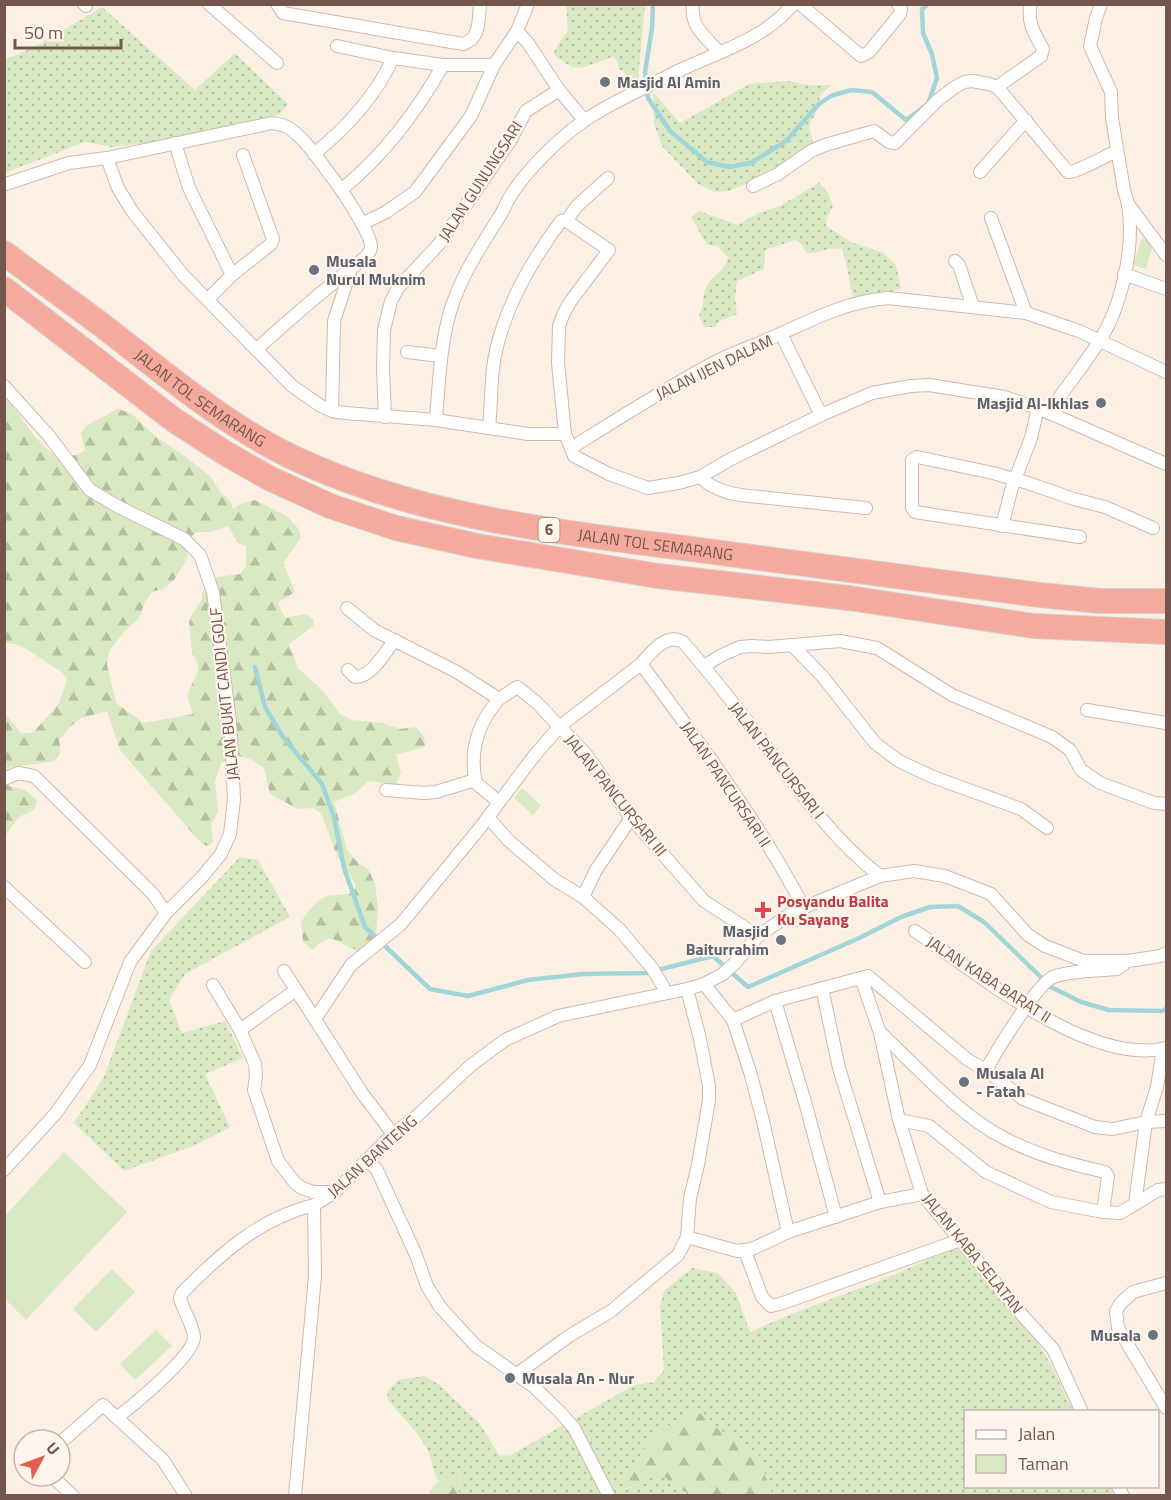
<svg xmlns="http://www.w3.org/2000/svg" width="1171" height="1500" font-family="'Titillium Web',sans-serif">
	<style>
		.green { fill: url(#green-dots) }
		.forest { fill: url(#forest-firs); fill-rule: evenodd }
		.pitch { fill: #d8e9c4 }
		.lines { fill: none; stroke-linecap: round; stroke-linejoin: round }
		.stream { stroke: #a1d5d7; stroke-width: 4.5 }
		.minor-casing { stroke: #cfb9af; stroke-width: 14 }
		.motorway-casing { stroke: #d8cfcd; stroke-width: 26 }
		.minor { stroke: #fff; stroke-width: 12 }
		.motorway { stroke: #f5aa9e; stroke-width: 24 }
		.worship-dot { fill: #6b7280; stroke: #fff5ec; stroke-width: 2 }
		.health-dot { fill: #e0444e; stroke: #fff5ec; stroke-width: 2 }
		.labels { text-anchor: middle; stroke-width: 4.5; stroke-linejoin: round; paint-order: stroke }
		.shield { fill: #fff5ec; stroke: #9e857b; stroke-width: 1.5 }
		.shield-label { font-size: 15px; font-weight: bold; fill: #74554b }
		.worship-label { font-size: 16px; font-weight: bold; fill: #5b616d; stroke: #fff5ec; text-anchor: start }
		.street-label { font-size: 16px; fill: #74554b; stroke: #fff5ec }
		.health-label { font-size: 16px; font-weight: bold; fill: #be3a42; stroke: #fff5ec; text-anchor: start }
	</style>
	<defs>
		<pattern id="green-dots" width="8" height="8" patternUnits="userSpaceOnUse" patternTransform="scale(1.5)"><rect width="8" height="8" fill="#d8e9c4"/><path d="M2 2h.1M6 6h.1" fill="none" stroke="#b4c0a1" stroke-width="1.8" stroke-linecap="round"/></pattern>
		<pattern id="forest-firs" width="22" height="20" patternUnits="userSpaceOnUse" patternTransform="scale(1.5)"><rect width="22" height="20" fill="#d8e9c4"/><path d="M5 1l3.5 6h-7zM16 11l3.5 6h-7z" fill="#b4c0a1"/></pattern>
	</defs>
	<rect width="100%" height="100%" fill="#fcf0e5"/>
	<g class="green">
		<path d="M566,5H645L638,80L630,81L627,79L625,72L619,69L617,60L612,57L582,68L571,67L553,54L561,40L568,31Z"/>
		<path d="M102,7L195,90L235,53L288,104L279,115L147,143L112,147L85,142L5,173L4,60L35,47Z"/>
		<path d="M788,81L808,85H832L821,94L815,115L809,124L813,143L783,168L729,191L715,192L698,184L662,146L654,124L653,92L680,123L749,84Z"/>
		<path d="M819,183L828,193L833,206L827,218L826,226L851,242L883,253L896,265L901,288L882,296L854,301C849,283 848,266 842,249C829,246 820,254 807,253L800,243L795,240L765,250L764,269L737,281L735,297L737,314L720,321L715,327H704L699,315C706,302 701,297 707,286C715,272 723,275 728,258L718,246L707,245L691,217L699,211L738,225L756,214L780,206Z"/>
		<path d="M240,857L258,860L290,917L185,974L169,1000L182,1033L225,1021L243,1058L205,1074L230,1127L196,1145L124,1171L74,1123L104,1077L151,951Z"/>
		<path d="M957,1247C983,1280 1015,1307 1037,1342C1052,1364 1062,1388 1073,1411L966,1412V1486L1113,1487L1116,1495H772L758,1454L717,1428L694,1408L657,1434L624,1476L625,1490L658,1474C670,1478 667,1482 675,1487C681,1491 684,1489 688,1495H457L462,1481L459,1475L438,1481C432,1471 433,1460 427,1449C418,1431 401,1416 388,1400L387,1392L398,1380L424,1376L440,1385L480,1424L499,1455L509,1456L634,1385L654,1382L664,1370L660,1306L664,1291L692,1268L718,1273L736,1293L750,1332L794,1313L882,1280Z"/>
	</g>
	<g class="forest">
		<path d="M5,399C29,419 47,476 85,450L81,433L87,425L118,409L132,414L156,437L182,454L211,477L220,492L231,502L233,509L243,503L255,500C271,509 299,517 301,538L283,563L295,592L279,602L278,604L285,618L306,614L314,620L313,626L289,644L298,668L324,692L340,714L352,720L383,723L399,729L416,727L424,737L425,746L422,748L396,754L401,773L396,785L369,781L354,794L334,802L347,850L359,864L368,869L375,884L378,906L376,937L361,951C339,948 334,927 314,949H311L303,941L301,922C307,913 315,901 325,897C335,893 345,897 354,891L356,885L337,856L321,813L313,808L298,809L270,794L264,768C247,756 241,752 221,763L215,781L218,812L211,824L213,842L208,846L202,844L120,750L107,711L81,718L71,726L59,740C61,750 61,757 52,762L10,767L5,776V714L21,733H33L59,703L67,680C63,670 57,670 49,664C35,655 23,643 5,643ZM228,526L237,542L246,546V566L240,574L217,577L202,593V599L191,616L189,622L192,652L198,665V671L187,695L193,714L144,723L116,703L107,664L109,651L125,631L139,618L145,602L152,592L165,588L174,580L186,561L192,536L197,532H210Z"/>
		<path d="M4,780L6,785L25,790L37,800C36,812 30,811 21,816C15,820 10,830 5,836Z"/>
		<path d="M694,1408L717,1428L758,1454L772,1495H688C684,1489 681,1491 675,1487C667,1482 670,1478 658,1474L624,1490V1476L657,1434Z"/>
		<path d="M458,1475L462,1480L457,1495H428C436,1479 442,1480 458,1475Z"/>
	</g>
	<g class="pitch">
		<path d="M1142,238L1154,242L1146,269L1133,265Z"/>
		<path d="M522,788L541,805L533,815L514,798Z"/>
		<path d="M64,1152L127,1212L26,1320L5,1299V1216Z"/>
		<path d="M112,1269L135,1292L96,1332L73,1309Z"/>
		<path d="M156,1330L172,1346L135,1380L120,1364Z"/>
	</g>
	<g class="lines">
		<g class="stream">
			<path d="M653,4L652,28L645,72L648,98L670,131L707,162L729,167L751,163L786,141L819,104L831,96L851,90L872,92L906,120L928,104L937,78L932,54L923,33L922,9L928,4"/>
			<path d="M255,667L265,707L283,737L322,784L334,817L344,868L365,927L430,989L468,996L528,980L583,974L646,973L713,956L748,987L857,939L901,917L930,907L958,906L984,922L1051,987L1081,1002L1109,1010L1162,1011L1166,1009"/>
		</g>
		<g class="minor-casing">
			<g id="minor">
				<path d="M84,4L86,6"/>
				<path d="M209,4L277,63"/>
				<path d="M277,4L283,13L463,44C481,38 478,21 480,4"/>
				<path d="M693,4C690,27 705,36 719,52"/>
				<path d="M800,4L861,56L869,52L900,14L901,9L898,4"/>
				<path d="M1101,4L1096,18L1090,46L1111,92L1112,118L1124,190L1128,204L1166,255"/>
				<path d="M517,31L528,43L559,90L584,120"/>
				<path d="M337,46L393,58L443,65H494L517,31L528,4"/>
				<path d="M997,87L1041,56L1043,49C1035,35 1026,21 1031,4"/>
				<path d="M175,143L189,188L232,275"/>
				<path d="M314,154C346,128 376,96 393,58"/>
				<path d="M107,158L272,123C276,124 281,124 285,126C302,134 320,161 331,176C340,187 372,235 371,247C370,257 356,264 349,270C317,296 286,322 256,350"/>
				<path d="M980,172L1026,120"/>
				<path d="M6,184L69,163L107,158L118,188L132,211L183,275L292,386L321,406L332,411L345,413L436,420L528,434H565"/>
				<path d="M753,186L778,174L811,151L825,145L874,131L889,142L895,143L938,100L955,87L964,82L972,81L989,84L997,87L1004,95L1068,172C1076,173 1107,155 1117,151"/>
				<path d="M341,190C384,155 416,113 443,65"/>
				<path d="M991,218L1026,313"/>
				<path d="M567,220L577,206L608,178"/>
				<path d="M362,224L386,212L415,192L471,116L494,65"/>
				<path d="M955,261L959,265L973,307"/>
				<path d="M1124,274L1166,289"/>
				<path d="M208,299L232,275L271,244L273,239L243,155"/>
				<path d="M781,334L821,415"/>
				<path d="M407,352L441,356"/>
				<path d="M4,386L49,436L90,490L117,506L184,539L200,555L213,592L230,721L234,799L230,834L221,854L202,877L166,913L130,962L90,1065L56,1113L4,1170"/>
				<path d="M332,411L334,321L351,269"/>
				<path d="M1049,413C1065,388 1084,365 1100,340C1122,305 1135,246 1128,205"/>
				<path d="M385,417L383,369L384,330L391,301L398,288L440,243L510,141L526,111L559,90"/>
				<path d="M436,420C439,383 440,347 450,312C460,278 479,249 498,219C503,212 506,203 511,195C527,170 559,138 584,121C609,103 645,88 672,74C712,54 765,40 793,4"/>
				<path d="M489,428C491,408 491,388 493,368C500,314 529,264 561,221L565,220L609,250L570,302L563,315L559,326L558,363L565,434L571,448L574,456L609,474L648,488L679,483L700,477L731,459L821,415L872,393L911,386L929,385L1004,397L1038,408L1166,464"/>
				<path d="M571,448C619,418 666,388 717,361C737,351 759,344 780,334C818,317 846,302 888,298L1026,313L1079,331L1166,372"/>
				<path d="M700,477C722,498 751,495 778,499C808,502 837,505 866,508"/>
				<path d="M1002,526L1012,487L1031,438L1038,408"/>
				<path d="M1080,537L915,512L912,508V460L917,457L993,473L1028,483L1074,499L1105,507L1153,528"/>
				<path d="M347,608L374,630L457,672L499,699L517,687L536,702L586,754L631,818L704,901L758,936"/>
				<path d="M792,645L823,677L875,743L899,761L933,777L1021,809L1047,828"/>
				<path d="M641,664C699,742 759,822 804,908"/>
				<path d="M704,666L722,655L740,647L752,646L769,647L840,641L877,648L952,695L1052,737L1070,750L1081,770L1100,783L1154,803L1166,804"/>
				<path d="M348,670L355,677C372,677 385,652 395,640"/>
				<path d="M499,699C478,723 469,751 476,783L499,802"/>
				<path d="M1087,710L1166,723"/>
				<path d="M4,779L18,773L34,776L153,894L166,913"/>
				<path d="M386,790L424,793L436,792L475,780"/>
				<path d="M488,817L508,840L555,880L583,897L619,929L652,968L667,993"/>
				<path d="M4,887L85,962"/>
				<path d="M583,897L596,870L631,818"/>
				<path d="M915,931C976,972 1089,1067 1166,1048"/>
				<path d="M284,971L362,1093L393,1134"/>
				<path d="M861,978L880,1033L899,1120L922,1194L1023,1316L1053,1349L1082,1412"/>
				<path d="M704,984L733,1020L751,1075L763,1121L788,1232"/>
				<path d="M213,985L240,1030"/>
				<path d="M822,988L839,1068L880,1202"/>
				<path d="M296,990L240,1030L255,1064L256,1077L254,1090L278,1161L295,1183L302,1188L313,1192H334"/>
				<path d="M775,1001L805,1102L836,1217"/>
				<path d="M315,1019L351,965L401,924L479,829L534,756L559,727L641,664C651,652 667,632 683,642C710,673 735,705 760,738C797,788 831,838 880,876"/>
				<path d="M733,1020L775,1001L868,976L968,1060L986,1070L1023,1099L1095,1127L1113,1129L1146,1122L1166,1121"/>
				<path d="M881,1033C917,1067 960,1116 1004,1138C1036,1155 1070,1164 1105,1172L1108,1176L1103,1212"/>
				<path d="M986,1070C996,1052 1037,984 1053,977C1073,970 1096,971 1117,969L1123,965"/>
				<path d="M899,1120L929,1126L986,1172L1051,1202L1103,1212L1120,1213L1158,1190L1166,1189"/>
				<path d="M368,1160L377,1170L416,1255L427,1286L440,1307L476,1346L533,1386L560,1412L574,1428L609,1496"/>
				<path d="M1135,1204L1146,1122L1157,1087L1163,1049"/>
				<path d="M687,1237L737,1251L752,1249L788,1232L880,1202L922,1194"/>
				<path d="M745,1251L762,1297L771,1306L780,1304L960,1240"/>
				<path d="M1166,1283L1133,1292L1120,1304L1116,1311L1118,1328L1166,1408"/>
				<path d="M517,1374L569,1336L611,1311L678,1255L687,1237L690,1198L698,1165L709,1100V1086L700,1039L687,989"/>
				<path d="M118,1417C133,1405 195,1355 194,1337C193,1324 183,1311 180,1298L182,1293C220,1254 260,1218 314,1205"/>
				<path d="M60,1443L103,1405L163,1460L186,1496"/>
				<path d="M52,1476L73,1496"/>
				<path d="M1118,1486L1123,1496"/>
				<path d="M295,1496L315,1276L314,1205L335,1192L393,1134L417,1116L470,1066L505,1040L558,1016L687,989L704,984L723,974L735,963L758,936L793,912L880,876L914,871L945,876L991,894L1028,935L1045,946L1084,961H1128L1161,956L1166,953"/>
			</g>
		</g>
		<g class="motorway-casing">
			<g id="motorway">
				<path id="s1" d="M4,253C40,280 77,306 112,333C170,378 226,425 292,457C415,516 551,531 684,548C803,564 922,579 1040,595L1100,601H1166"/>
				<path d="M4,289L174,420L225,453L269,478L330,506L396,528L477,546L658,576L849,598L1034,626L1166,632"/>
			</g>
		</g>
		<use href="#minor" class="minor"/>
		<use href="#motorway" class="motorway"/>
	</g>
	<g class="worship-dot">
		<circle cx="605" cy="82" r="6"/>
		<circle cx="314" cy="270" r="6"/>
		<circle cx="1101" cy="403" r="6"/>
		<circle cx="781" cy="940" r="6"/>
		<circle cx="964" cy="1082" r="6"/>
		<circle cx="1153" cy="1335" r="6"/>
		<circle cx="510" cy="1378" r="6"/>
	</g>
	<path class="health-dot" d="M760 901h6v6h6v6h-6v6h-6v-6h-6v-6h6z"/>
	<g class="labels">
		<rect class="shield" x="538.5" y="518" width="21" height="24" rx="4.5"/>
		<g class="shield-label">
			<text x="549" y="535">6</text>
		</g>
		<g class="worship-label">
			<text x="617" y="88">Masjid Al Amin</text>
			<text x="326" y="267">Musala<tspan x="326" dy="18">Nurul Muknim</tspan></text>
			<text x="1089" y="409" text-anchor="end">Masjid Al-Ikhlas</text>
			<text x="769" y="937" text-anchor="end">Masjid<tspan x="769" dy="18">Baiturrahim</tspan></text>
			<text x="976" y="1079">Musala Al<tspan x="976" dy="18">- Fatah</tspan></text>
			<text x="1141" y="1341" text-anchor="end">Musala</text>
			<text x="522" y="1384">Musala An - Nur</text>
		</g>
		<g class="street-label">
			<text transform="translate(480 181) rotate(-57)" y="6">JALAN GUNUNGSARI</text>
			<text transform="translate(714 367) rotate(-26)" y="6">JALAN IJEN DALAM</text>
			<text dy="6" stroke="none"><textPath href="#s1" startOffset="244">JALAN TOL SEMARANG</textPath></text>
			<text dy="6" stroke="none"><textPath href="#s1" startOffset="729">JALAN TOL SEMARANG</textPath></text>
			<text transform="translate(224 694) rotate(-96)" y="6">JALAN BUKIT CANDI GOLF</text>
			<text transform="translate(777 760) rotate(52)" y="6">JALAN PANCURSARI I</text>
			<text transform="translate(726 784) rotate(56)" y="6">JALAN PANCURSARI II</text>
			<text transform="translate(616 795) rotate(51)" y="6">JALAN PANCURSARI III</text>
			<text transform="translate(989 979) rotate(33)" y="6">JALAN KABA BARAT II</text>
			<text transform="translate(372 1156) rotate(-42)" y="6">JALAN BANTENG</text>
			<text transform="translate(973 1253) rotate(51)" y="6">JALAN KABA SELATAN</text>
		</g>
		<g class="health-label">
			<text x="777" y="907">Posyandu Balita<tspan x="777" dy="18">Ku Sayang</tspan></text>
		</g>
	</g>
	<rect width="1171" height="1500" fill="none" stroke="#74554b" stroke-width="12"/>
	<rect x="964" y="1410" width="195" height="78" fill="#fff5ec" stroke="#c7b5ac" stroke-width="1.5"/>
	<rect x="976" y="1430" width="30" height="9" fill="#ffffff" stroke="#c7b5ac" stroke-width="1.5"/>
	<text x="1018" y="1440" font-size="18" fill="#74554b">Jalan</text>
	<rect x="976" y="1455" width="30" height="18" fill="#d8e9c4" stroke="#c7b5ac" stroke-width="1.5"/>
	<text x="1018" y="1470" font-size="18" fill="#74554b">Taman</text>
	<g transform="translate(42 1458) rotate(49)"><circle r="28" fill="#fff5ec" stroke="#c7b5ac" stroke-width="1.5"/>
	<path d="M0-4.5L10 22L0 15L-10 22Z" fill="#e35d4d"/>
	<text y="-9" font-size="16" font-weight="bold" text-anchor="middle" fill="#74554b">U</text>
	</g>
	<path d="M15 39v9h106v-9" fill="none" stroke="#74554b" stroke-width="3"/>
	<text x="24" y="39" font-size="18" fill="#74554b" stroke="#fff5ec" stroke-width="4.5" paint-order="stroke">50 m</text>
</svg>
